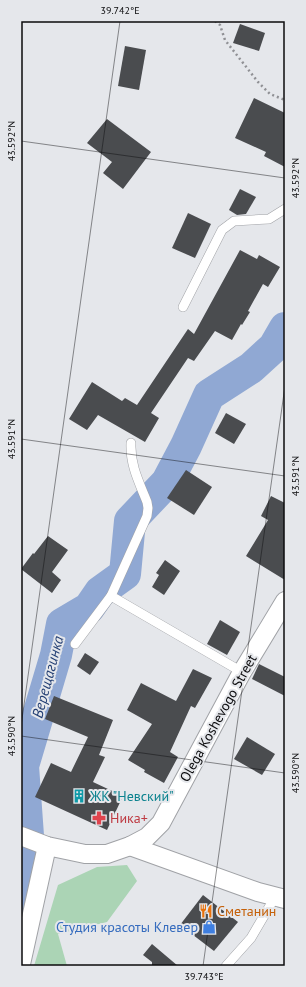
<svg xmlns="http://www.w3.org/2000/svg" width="306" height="987" font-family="'PT Sans',sans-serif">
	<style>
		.green { fill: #abd4b5 }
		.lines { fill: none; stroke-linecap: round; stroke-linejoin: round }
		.river { stroke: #90a8d3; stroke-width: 32 }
		.building { fill: #4a4c4f }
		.service-casing { stroke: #a0a2a6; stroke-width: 10 }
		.minor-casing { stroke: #a0a2a6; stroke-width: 20 }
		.path { stroke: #909195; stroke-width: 2.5; stroke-dasharray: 2 3; stroke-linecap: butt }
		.service { stroke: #fff; stroke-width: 9 }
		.minor { stroke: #fff; stroke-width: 18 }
		.ticks { fill: none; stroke: #0b0b0d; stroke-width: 1; stroke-opacity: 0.45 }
		.labels { text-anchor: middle; stroke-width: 4; stroke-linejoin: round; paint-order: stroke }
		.street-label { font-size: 14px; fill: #0b0b0d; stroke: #e5e7eb }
		.culture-label { font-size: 14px; fill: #0d838f; stroke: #e5e7eb; text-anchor: start }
		.health-label { font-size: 14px; fill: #be3a42; stroke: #e5e7eb; text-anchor: start }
		.food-label { font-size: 14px; fill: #c56008; stroke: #e5e7eb; text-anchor: start }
		.shop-label { font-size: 14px; fill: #366cbe; stroke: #e5e7eb; text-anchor: end }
		.water-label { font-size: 15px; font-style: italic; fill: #223e73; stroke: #e5e7eb }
		.neatline { fill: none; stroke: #0b0b0d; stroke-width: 1.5 }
		.ticks-label { font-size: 10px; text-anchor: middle; fill: #0b0b0d }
	</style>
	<rect width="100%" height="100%" fill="#e5e7eb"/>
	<path class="green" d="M127,865L137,881L107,922L58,934L67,966H34L58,885L97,867Z"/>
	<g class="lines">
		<path class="river" d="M21,920L31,878L23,766L56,655L62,624L89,608L100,592L125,574L130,521L167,482L186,446L209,395L251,368L274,347L285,328"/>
	</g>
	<g class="building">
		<path d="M240,24L265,33L259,51L233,43Z"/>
		<path d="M125,46L146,50L139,90L118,86Z"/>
		<path d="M254,98L285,113V167L264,156L266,152L235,138Z"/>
		<path d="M107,119L151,152L123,189L103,173L112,162L87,143Z"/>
		<path d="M240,189L256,197L246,214L237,215L229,210Z"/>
		<path d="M188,213L211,224L195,258L172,248Z"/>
		<path d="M240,250L257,259L259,255L280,267L268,287L263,284L248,311L250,312L242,325L241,324L232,340L215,331L194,361L188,358L151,413L159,418L145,442L98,415L87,430L69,419L92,382L122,401L125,398L137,405L188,329L194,334Z"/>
		<path d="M226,413L246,424L234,444L215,433Z"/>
		<path d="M186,470L212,487L194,515L167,498Z"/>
		<path d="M271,496L285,503V580L246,556L268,520L261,516Z"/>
		<path d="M48,536L68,550L52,572L61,580L52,593L21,569L33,553L34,554Z"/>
		<path d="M165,560L180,571L164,595L152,587L159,575L156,573Z"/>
		<path d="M220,620L240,632L227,655L207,644Z"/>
		<path d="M85,653L99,662L90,675L77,666Z"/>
		<path d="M259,664L285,677V696L252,679Z"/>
		<path d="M193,669L212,678L195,708L191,706L170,752L178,757L164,783L144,772L145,770L128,760L152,724L127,710L141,683L176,701Z"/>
		<path d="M54,696L113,720L99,755L105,757L93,782L123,796L107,830L35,797L51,763L71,772L88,737L45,719Z"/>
		<path d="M247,737L275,754L262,775L234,759Z"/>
		<path d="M203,895L238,922L214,951L180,925Z"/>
		<path d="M152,944L178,966H152V962L143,955Z"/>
	</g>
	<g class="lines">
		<g class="service-casing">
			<g id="service">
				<path d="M183,307L222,230L234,221L269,219L285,209"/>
				<path d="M131,443C130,465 139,482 147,502L148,508L147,516L111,596L242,672"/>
				<path d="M75,644L111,596"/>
				<path d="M226,966L251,938L275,897"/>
			</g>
		</g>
		<g class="minor-casing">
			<g id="minor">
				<path d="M21,836L47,846L85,854H107L130,846L147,837L161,823L242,672L285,601"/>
				<path d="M130,846L258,892L285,899"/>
				<path d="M21,964L47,846"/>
			</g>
		</g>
		<path class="path" d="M215,21L220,25L225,40L258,82L270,94L285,100"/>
		<use href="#service" class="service"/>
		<use href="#minor" class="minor"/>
	</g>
	<path class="ticks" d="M21,141L285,178M21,439L285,476M21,726L120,21M21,736L285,773M203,966L285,386"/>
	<defs>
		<g id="building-bare" transform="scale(1.08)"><path d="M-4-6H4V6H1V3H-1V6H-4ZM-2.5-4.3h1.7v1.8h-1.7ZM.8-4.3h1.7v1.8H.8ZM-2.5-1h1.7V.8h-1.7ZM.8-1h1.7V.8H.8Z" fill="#0f9aa8" stroke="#e5e7eb" stroke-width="2.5" paint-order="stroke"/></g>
		<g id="pharmacy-bare" transform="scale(1.08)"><path d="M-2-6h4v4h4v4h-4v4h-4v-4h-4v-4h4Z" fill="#e0444e" stroke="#e5e7eb" stroke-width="2.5" paint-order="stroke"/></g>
		<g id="restaurant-bare" transform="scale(1.08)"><path d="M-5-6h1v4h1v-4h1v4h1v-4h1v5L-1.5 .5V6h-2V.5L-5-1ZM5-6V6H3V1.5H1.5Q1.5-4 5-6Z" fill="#e8710a" stroke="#e5e7eb" stroke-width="2.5" paint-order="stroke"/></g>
		<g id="shop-bare" transform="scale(1.08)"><path d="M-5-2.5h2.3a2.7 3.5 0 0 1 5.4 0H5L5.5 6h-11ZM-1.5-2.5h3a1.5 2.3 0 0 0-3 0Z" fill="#3f7fe0" stroke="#e5e7eb" stroke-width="2.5" paint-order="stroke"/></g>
	</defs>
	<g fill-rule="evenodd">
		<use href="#building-bare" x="79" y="796"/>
		<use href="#pharmacy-bare" x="99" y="818"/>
		<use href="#restaurant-bare" x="206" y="911"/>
		<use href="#shop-bare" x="209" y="927"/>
	</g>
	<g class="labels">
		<g class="street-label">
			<text transform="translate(218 718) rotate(-61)" y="5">Olega Koshevogo Street</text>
		</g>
		<g class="culture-label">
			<text x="90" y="801">ЖК "Невский"</text>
		</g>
		<g class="health-label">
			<text x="110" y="823">Ника+</text>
		</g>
		<g class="food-label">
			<text x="217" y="916">Сметанин</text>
		</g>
		<g class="shop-label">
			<text x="198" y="932">Студия красоты Клевер</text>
		</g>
		<g class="water-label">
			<text transform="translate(48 677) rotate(-75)" y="5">Верещагинка</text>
		</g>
	</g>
	<rect width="306" height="987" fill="none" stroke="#e5e7eb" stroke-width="44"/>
	<rect x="22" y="22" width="262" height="943" class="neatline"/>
	<g class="ticks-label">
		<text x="120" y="14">39.742°E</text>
		<text transform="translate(11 141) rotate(-90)" y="4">43.592°N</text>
		<text transform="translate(295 178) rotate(-90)" y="4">43.592°N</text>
		<text transform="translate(11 439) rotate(-90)" y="4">43.591°N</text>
		<text transform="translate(295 476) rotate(-90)" y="4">43.591°N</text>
		<text transform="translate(11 736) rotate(-90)" y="4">43.590°N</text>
		<text transform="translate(295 773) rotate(-90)" y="4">43.590°N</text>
		<text x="204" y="980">39.743°E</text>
	</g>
</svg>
